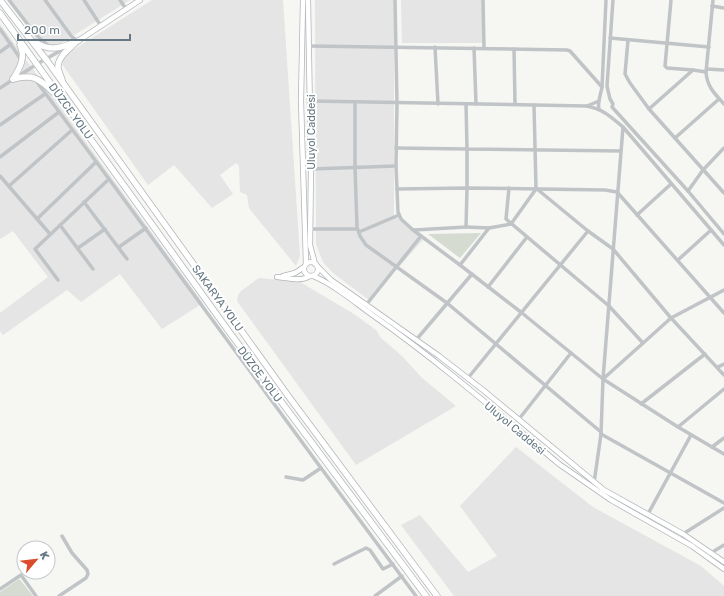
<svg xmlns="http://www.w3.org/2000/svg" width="724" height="596" font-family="Rubik,sans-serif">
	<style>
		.built { fill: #e4e5e4 }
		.green { fill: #d6dbd2 }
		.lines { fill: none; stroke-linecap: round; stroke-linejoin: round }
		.major-casing { stroke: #b1b6ba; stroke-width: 6 }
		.highway-casing { stroke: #b3b7ba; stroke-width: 7 }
		.minor { stroke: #c0c4c7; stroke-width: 3.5 }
		.major { stroke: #fff; stroke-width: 4.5 }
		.highway { stroke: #fff; stroke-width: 5.5 }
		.labels { text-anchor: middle; stroke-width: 4; stroke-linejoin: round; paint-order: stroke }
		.street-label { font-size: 11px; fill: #667883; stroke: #fff }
	</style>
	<rect width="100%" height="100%" fill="#f6f6f3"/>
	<g class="built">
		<path d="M10,0H130L60,44L49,46L39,39Z"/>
		<path d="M152,0H283L300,256L296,266L249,208L247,195L240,192L239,166L236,163L220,175L233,194L212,208L174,165L148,185L62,64L65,55Z"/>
		<path d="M315,0H394V215L423,240L369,300L333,273L323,262L316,244Z"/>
		<path d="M401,0H483V43H402Z"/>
		<path d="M0,24L203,303L162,329L120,274L81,302L67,290L3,335L0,331V313L48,277L13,231L0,239Z"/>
		<path d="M259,278L300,282L354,314L376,330L381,338L402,356L422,378L456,406L356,465L237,301L238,295L241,291Z"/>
		<path d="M516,447L593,507L701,566L724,586V596H454L401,525L420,515L468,572L497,556L460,506Z"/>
	</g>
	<g class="green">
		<path d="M481,233L460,258L428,234Z"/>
		<path d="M19,579L21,581L33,596H0V592Z"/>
	</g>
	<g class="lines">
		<g class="major-casing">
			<g id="major">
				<path d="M303,0L301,101L306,264"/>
				<path d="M308,0L311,169L310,245L315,264"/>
				<path d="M78,41L140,0"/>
				<circle cx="311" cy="269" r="7"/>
				<path d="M318,267L331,280L439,356L483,390L604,490L683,534L724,562"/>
				<path d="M283,276L295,273L304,267"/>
				<path d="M313,276C335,285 354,302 374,316C438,361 498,413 559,464L611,500L692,546L724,569"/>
				<path d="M277,277C287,278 301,282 310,276"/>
			</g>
		</g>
		<g class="highway-casing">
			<g id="highway">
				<path d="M0,0L48,62L289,397L437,596"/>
				<path d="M0,13L230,333L426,596"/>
				<path d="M35,42C51,53 62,47 78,41"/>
				<path d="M13,79C33,74 39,78 53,92"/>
				<path d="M13,79C20,68 26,57 20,45"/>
				<path d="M62,80C61,76 58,71 58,67C58,57 69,49 75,43"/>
			</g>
		</g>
		<g class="minor">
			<path d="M9,0L36,35L50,47"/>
			<path d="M45,0L72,37L78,41"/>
			<path d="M84,0L101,26"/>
			<path d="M120,0L126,9"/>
			<path d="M395,0L397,103L396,166L398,212L401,219L413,230L460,265L522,313L603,379L678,427L712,447L724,438"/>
			<path d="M483,0L484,48"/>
			<path d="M613,0L607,86L610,99L613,104L612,107L688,191L724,234"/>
			<path d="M671,0L665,66L667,68L693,70L706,72"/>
			<path d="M713,0L706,72C707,87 715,94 724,104"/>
			<path d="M712,6L724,8"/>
			<path d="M0,29L22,61"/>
			<path d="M610,38L709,47"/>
			<path d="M628,40L625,74L630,83L649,109L724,193"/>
			<path d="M310,46L567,50L570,51L602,87"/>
			<path d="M435,47L438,104"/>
			<path d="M474,48L476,104"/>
			<path d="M514,49L515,104"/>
			<path d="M0,52L11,44"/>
			<path d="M707,69L724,70"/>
			<path d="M34,78L109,179L321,468L416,596"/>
			<path d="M0,88L37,64L67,47"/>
			<path d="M311,101L586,106C603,109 610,116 623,127L724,245"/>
			<path d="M355,102V167L357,227L360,236L366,245L447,303L601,432"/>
			<path d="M466,104L467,149L620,151"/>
			<path d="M587,106L599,101"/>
			<path d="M599,109C597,103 601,94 602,87L606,0"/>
			<path d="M649,109L693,70"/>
			<path d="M0,125L45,94"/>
			<path d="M675,138L719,99"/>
			<path d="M396,148L467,149V188L466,227L414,230"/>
			<path d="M0,157L59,112"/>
			<path d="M311,169L396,166"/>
			<path d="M0,176L50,234"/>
			<path d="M9,186L72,130"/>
			<path d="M509,188L506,219L609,306L643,343"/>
			<path d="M397,189L467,188L605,190L617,192L724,313"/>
			<path d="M537,189L588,231L613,249L671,318L724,375"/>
			<path d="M688,191L703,170L724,148"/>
			<path d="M84,202L127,259"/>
			<path d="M637,215L671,184"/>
			<path d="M37,219L96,162"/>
			<path d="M60,225L93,269"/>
			<path d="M466,227L489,228L511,224L536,189L534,105"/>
			<path d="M310,229H357"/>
			<path d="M359,232L399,215"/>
			<path d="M119,247L146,228"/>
			<path d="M78,248L105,229"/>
			<path d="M678,260L711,230"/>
			<path d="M460,265L489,228"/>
			<path d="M58,280L35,249L109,179"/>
			<path d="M488,287L527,237"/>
			<path d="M366,305L421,236"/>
			<path d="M416,340L472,274"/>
			<path d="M718,367L724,364"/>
			<path d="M468,378L588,231"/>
			<path d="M603,379L671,318L724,290"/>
			<path d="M641,404L705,354"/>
			<path d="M519,419L571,353"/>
			<path d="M678,427L724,389"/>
			<path d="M601,434L724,503"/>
			<path d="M712,447L724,454"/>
			<path d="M286,477L303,480L321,468"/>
			<path d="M594,483L601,434L603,379L623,127"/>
			<path d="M648,514L691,435"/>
			<path d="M683,534L724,508"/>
			<path d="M706,556L724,545"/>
			<path d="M334,564L366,548L370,550L383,569L393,564"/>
			<path d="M0,589L21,575L36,596"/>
			<path d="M59,596L86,578L88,574L87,570L72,553L62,536"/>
			<path d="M375,596L402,576"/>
		</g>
		<use href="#major" class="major"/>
		<use href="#highway" class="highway"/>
	</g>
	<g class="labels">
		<g class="street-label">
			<text transform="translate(71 111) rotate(54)" y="4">DÜZCE YOLU</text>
			<text transform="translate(311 132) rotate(-90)" y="4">Uluyol Caddesi</text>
			<text transform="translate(218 298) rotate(54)" y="4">SAKARYA YOLU</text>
			<text transform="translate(260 374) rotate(53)" y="4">DÜZCE YOLU</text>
			<text transform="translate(515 428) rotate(40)" y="4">Uluyol Caddesi</text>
		</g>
	</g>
	<g transform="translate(36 560) rotate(62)"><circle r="19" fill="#ffffff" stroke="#c2c9cd"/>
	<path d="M0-3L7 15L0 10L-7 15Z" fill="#dc4b2d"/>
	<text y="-6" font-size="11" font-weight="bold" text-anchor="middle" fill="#667883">K</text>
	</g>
	<path d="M18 34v6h112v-6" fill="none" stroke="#667883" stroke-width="2"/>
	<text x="24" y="34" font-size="12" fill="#667883" stroke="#ffffff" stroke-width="3" paint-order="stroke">200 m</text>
</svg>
